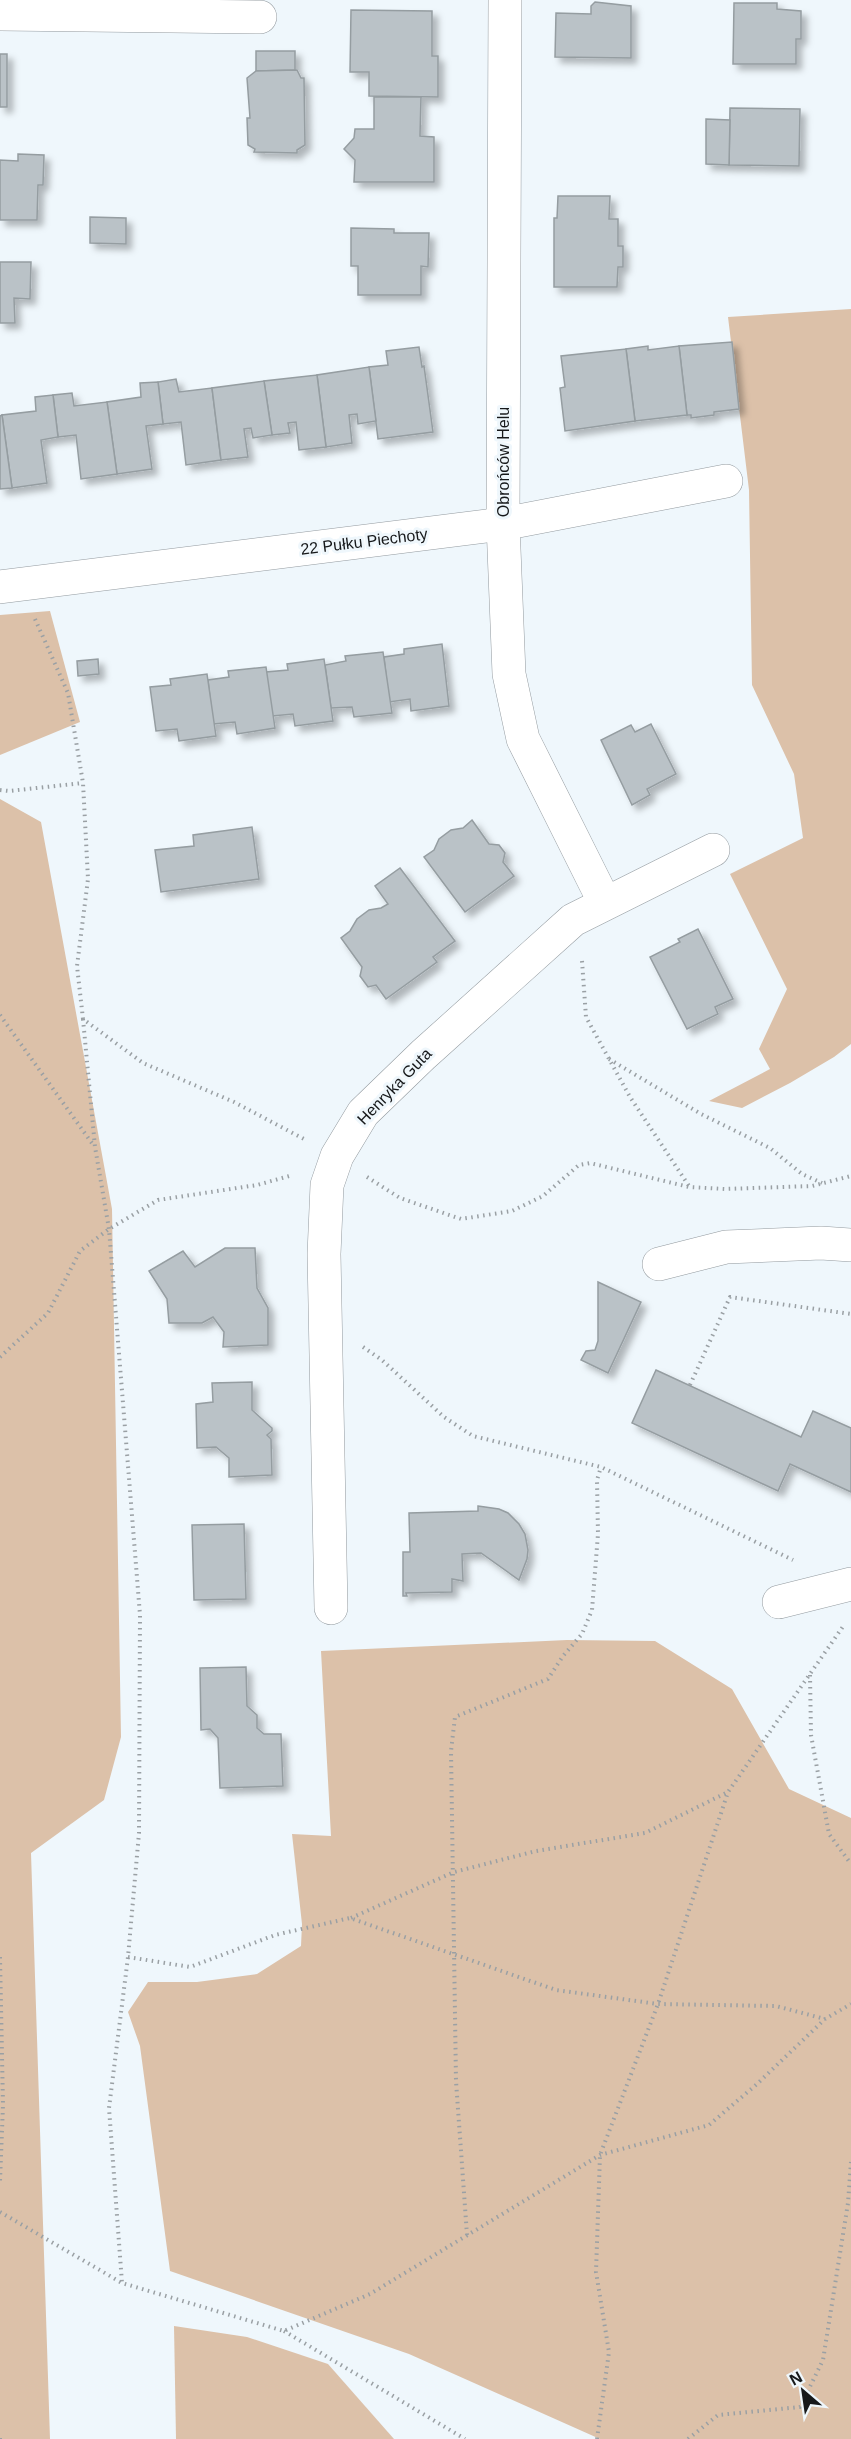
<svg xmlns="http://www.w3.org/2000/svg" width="851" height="2439" font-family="Helvetica,sans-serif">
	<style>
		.green { fill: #dcc1a9 }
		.building { fill: #bac2c7; stroke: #959da1; stroke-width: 1.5; filter: url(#shadow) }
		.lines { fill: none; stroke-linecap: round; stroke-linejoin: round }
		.minor-casing { stroke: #939a9f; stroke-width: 34 }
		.path { stroke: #9aa0a4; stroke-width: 4; stroke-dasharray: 1.5 4.5; stroke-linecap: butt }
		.minor { stroke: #fff; stroke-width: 33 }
		.labels { text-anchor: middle; stroke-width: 6; stroke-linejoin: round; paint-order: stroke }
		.street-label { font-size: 16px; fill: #16181a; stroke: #eff7fc }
	</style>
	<defs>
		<filter id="shadow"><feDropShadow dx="5.5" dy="5.5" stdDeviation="3" flood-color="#0004"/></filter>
	</defs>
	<rect width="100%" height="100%" fill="#eff7fc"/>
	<g class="green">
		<path d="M851,309V1044L834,1057L790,1083L742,1108L709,1101L770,1069L759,1049L787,989L730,874L803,838L794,774L752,685L749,490L728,317Z"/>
		<path d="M50,611L80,722L0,755V615Z"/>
		<path d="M0,799L41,822L112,1209L121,1737L104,1800L31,1853L50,2439H0Z"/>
		<path d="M567,1640L655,1641L732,1689L789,1789L851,1818V2439H600L409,2354L170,2271L140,2046L128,2012L148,1982H197L257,1974L301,1946L302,1924L292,1834L331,1836L321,1651Z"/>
		<path d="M174,2326L247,2337L328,2364L394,2439H176Z"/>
	</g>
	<g class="building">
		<path d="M595,2L631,6V58L555,57L556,13L591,14V6Z"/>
		<path d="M734,3H777V9L801,11V39H796V64H733Z"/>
		<path d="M351,10L432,11V56H438V97L369,96V72H350Z"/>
		<path d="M256,51H295V70L256,71Z"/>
		<rect x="0" y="54" width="7" height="53"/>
		<path d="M297,70L301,78H304L305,145L297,150V153L254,152L255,149L248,145L247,118H250L247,78L256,71Z"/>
		<path d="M374,97H421L420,136L434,137V182H354L355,160L344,149L354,138L355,129H374Z"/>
		<path d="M730,108L800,109L799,166L729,165Z"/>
		<path d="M706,119L730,120L729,165L706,164Z"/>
		<path d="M18,154L44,155L43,185H38L37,220H0V160L18,161Z"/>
		<path d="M558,196H610L609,219H618V246H623V267H618L617,287H554V218H557Z"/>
		<path d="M90,217L126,218V244L90,243Z"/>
		<path d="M351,228L394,229V233H429L428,267L421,266V295H358V266H351Z"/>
		<path d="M0,262H31L30,299L14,298L15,323H0Z"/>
		<path d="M732,342L739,409L714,412V415L691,418V415H687L679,346Z"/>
		<path d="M648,346V350L679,346L687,415L635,421L626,349Z"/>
		<path d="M419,347L422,367L424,366L433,432L378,439L369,367L388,365L386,351Z"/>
		<path d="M626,349L635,421L565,431L560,388L565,387L561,356Z"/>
		<path d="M369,367L376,421L358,424L357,414L349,415L352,443L326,447L317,375Z"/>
		<path d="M317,375L326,447L299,450L296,422L288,423L290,433L272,435L264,381Z"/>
		<path d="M176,379L179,392L212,388L221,460L186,465L181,422L163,424L158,382Z"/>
		<path d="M264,381L272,435L253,438L251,428L244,429L248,457L221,460L212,388Z"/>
		<path d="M158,382L163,424L146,426L152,469L117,474L107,402L141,397L140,383Z"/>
		<path d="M72,393L74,406L107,402L117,474L81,479L76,435L58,437L53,395Z"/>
		<path d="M53,395L58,437L41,440L47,483L12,488L2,415L36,411L35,397Z"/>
		<path d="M2,415L12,488L0,489V416Z"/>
		<path d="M442,644L449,706L411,711L410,699L389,702L384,657L404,654V649Z"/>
		<path d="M383,652L392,713L354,717L352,707L331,708L325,665L346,661L345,656Z"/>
		<path d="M98,659L99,674L78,676L77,661Z"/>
		<path d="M324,659L333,721L295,726L293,714L272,716L266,672L288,670L287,664Z"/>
		<path d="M266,667L275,728L237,734L235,722L213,724L208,680L229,677L228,671Z"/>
		<path d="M207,674L216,736L179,741L177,729L156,731L150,687L171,685L170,679Z"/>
		<path d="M651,724L676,774L647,789L650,795L632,805L601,740L631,725L635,732Z"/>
		<path d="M472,820L489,844L499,845L505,853L503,862L514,876L465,912L424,857L434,850L439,839L451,830L463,828Z"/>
		<path d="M252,827L259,879L161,892L155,850L194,846L193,835Z"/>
		<path d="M400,868L455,941L433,957L437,962L386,999L376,985L368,987L360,976L362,967L341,938L350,931L357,919L369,910L381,908L388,904L375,886Z"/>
		<path d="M698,929L733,999L715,1007L718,1014L687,1029L650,957L680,942L678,939Z"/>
		<path d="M225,1248H255L257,1288L268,1308V1345L223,1347L224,1332L213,1317L202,1323H169L167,1299L149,1271L183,1251L195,1267Z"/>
		<path d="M598,1282L641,1302L608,1373L581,1360L586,1351L595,1350L598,1341Z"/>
		<path d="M656,1370L801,1437L813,1411L851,1428V1492L790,1464L778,1491L632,1423Z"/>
		<path d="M252,1382V1410L272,1428V1431L267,1435L271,1439L272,1475L229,1477V1458L216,1447L197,1448L196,1404L213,1402L212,1383Z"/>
		<path d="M478,1506L499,1509L508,1513L519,1524L525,1534L528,1550L527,1559L519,1580L481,1553L462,1554L463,1581L452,1579V1592L406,1593L407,1596H403V1552H410L409,1513L478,1511Z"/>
		<path d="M244,1524L246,1599L194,1600L192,1525Z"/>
		<path d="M246,1667L247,1706L257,1715V1728L264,1734H281L283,1786L220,1788L218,1738L210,1729L201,1730L200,1668Z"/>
	</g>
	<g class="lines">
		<g class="minor-casing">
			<g id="minor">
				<path d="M505,0L503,524L509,674L523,739L605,903"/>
				<path d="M0,14L260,17"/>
				<path d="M0,587L503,524L726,481"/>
				<path d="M659,1264L726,1247L821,1243L851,1245"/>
				<path d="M779,1602L851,1584"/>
				<path d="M331,1608L324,1254L327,1185L337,1156L363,1113L423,1055L573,920L713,850"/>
			</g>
		</g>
		<g class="path">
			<path d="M35,619L68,693L83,783L88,879L77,966L83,1019L143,1063L234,1102L304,1139"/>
			<path d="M0,790L9,791L83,783"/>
			<path d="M582,961L586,1017L630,1097L689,1186"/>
			<path d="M0,1015L94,1146"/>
			<path d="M83,1019L95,1147L109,1229L140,1615L139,1833L128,1957L109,2108L122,2283"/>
			<path d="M609,1059L701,1114L770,1148L802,1174L822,1183"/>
			<path d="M367,1177L400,1198L461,1219L512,1211L543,1196L579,1165L590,1163L689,1187L725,1189L812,1186L851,1176"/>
			<path d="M363,1347L382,1360L444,1417L473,1436L601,1467L793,1560"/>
			<path d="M0,1357L48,1313L80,1251L109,1229L158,1200L257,1185L293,1175"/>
			<path d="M690,1385L730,1297L851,1314"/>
			<path d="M810,1675L811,1735L829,1834L851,1864"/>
			<path d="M351,1918L454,1872L536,1851L645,1833L728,1792"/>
			<path d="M0,1957L3,2105L0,2181"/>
			<path d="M128,1957L190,1967L275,1935L350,1918L556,1990L658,2004L776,2006L825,2019"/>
			<path d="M0,2212L122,2283L284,2331L370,2294L600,2155L709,2125L757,2084L825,2019L851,2004"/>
			<path d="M467,2235L456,2081L451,1751L455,1717L548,1679L563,1656L582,1634L592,1610L598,1534L597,1480L601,1467"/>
			<path d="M284,2331L465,2439"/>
			<path d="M0,2438V2439"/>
			<path d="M597,2439L609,2352L596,2272L600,2155L658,2004L728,1792L844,1625"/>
			<path d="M688,2439L718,2415L800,2407L823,2360L848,2203L851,2162"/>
		</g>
		<use href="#minor" class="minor"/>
	</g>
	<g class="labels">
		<g class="street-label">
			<text transform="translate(503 462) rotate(-90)" y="6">Obrońców Helu</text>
			<text transform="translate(364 541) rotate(-7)" y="6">22 Pułku Piechoty</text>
			<text transform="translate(394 1086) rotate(-46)" y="6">Henryka Guta</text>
		</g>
	</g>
	<g transform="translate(803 2391) rotate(331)" stroke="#eff7fc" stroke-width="4.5" paint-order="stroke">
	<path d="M0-4.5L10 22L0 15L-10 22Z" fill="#16181a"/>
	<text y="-9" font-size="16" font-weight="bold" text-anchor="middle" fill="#16181a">N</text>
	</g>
</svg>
